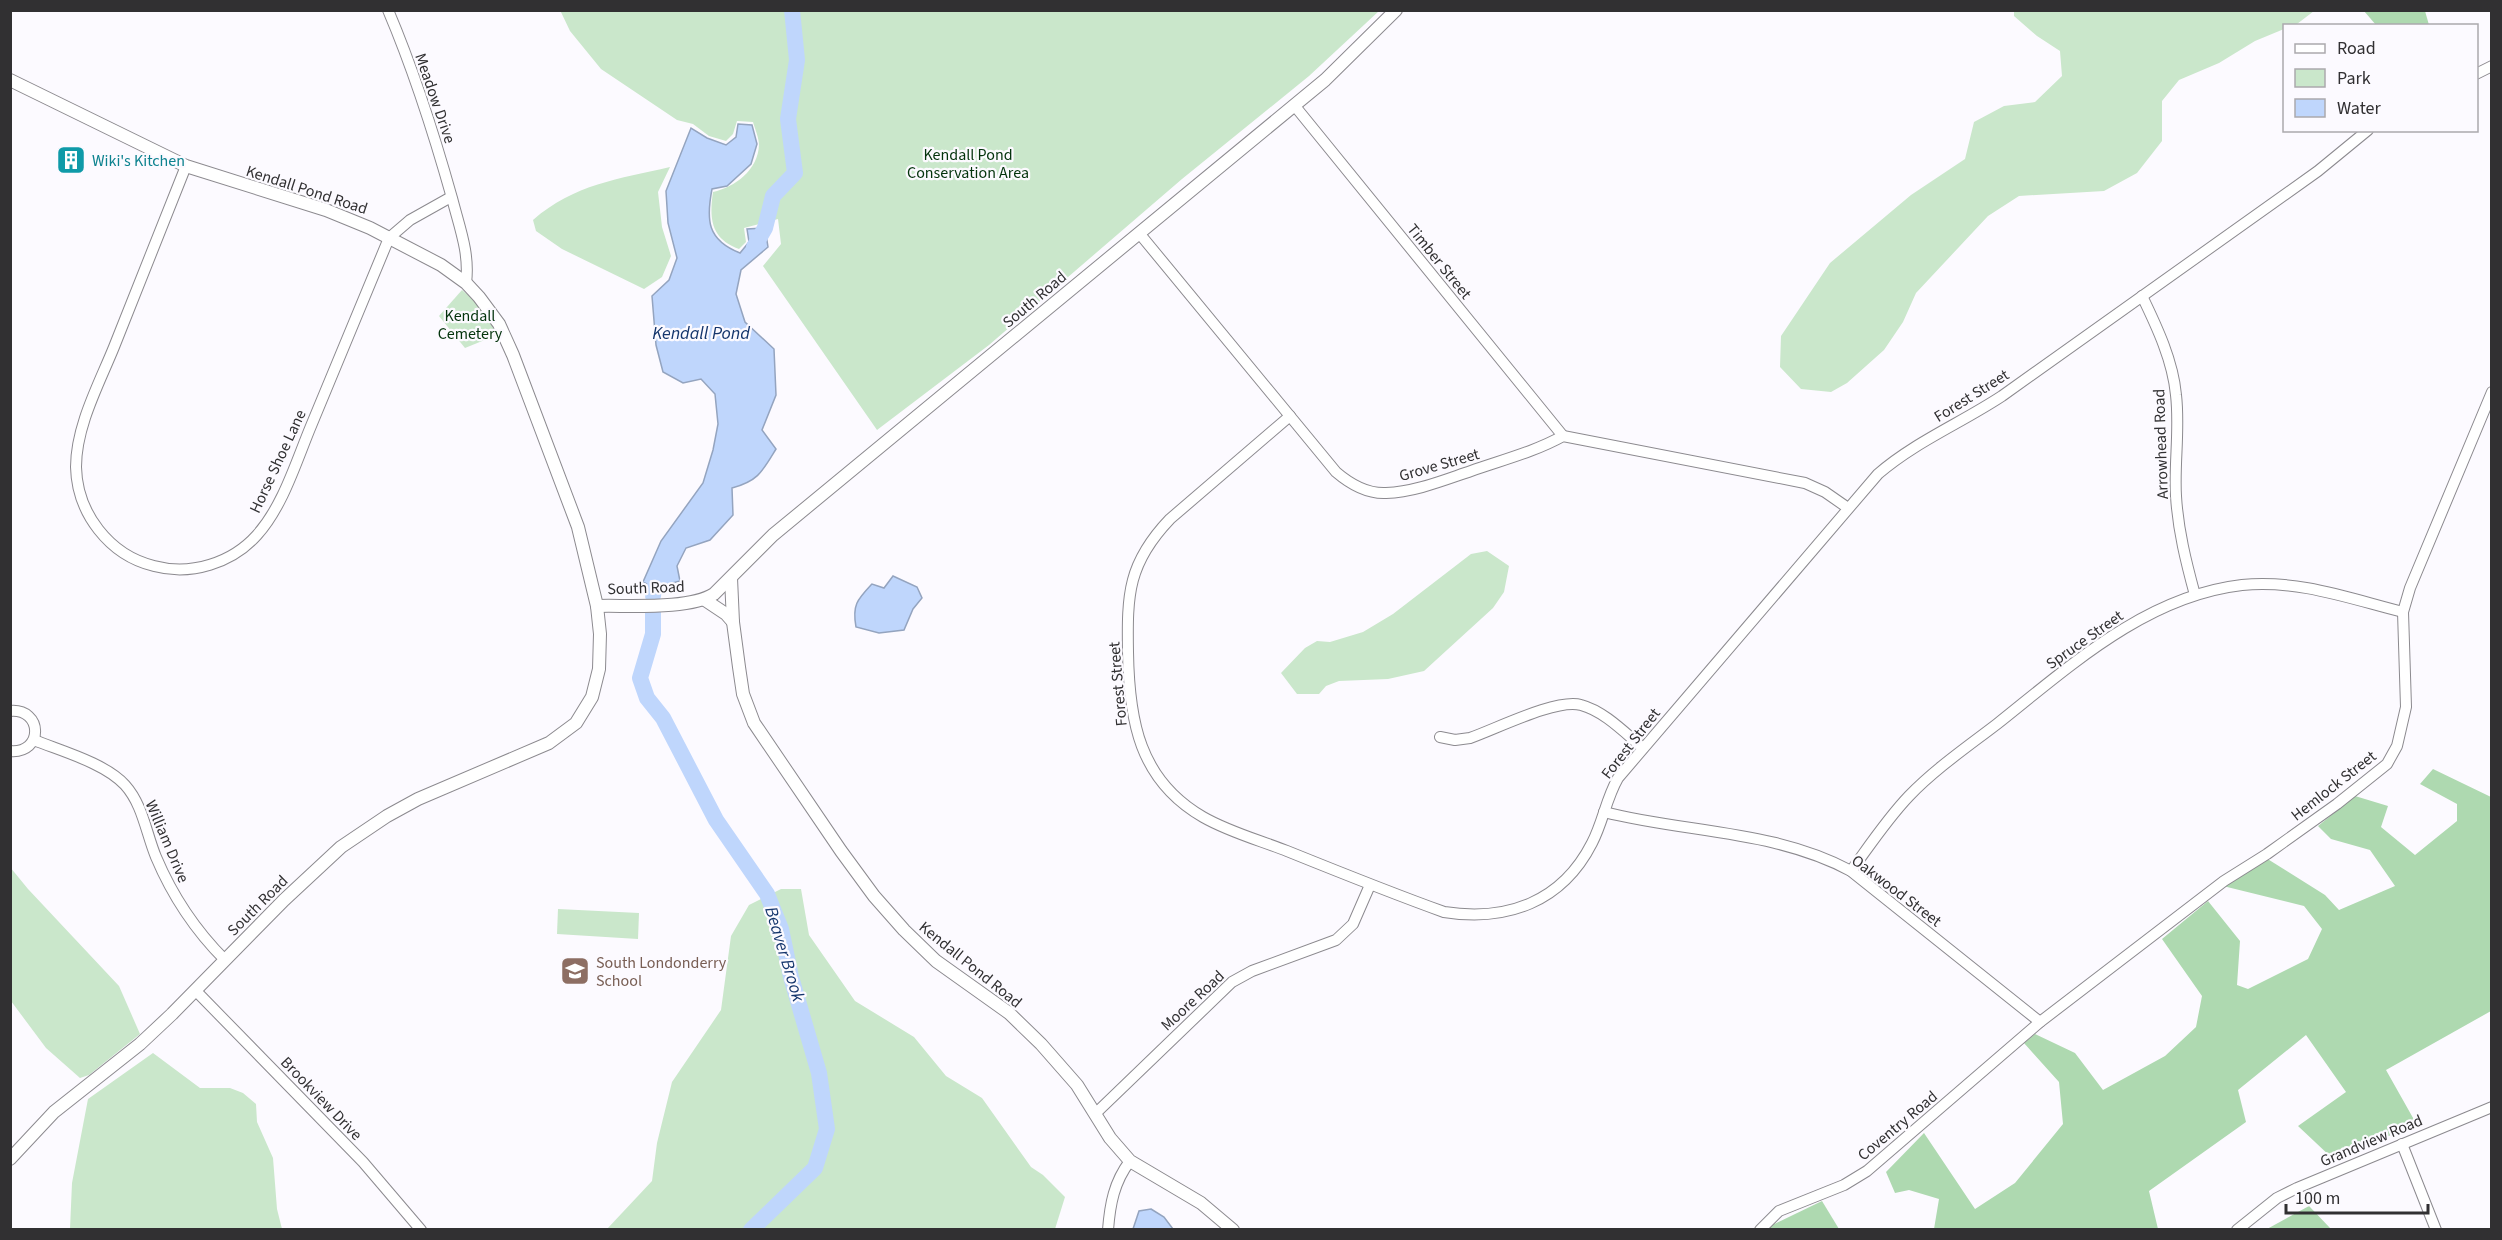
<svg xmlns="http://www.w3.org/2000/svg" width="2502" height="1240" font-family="'Source Sans 3',sans-serif">
	<style>
		.green { fill: #cae7cb }
		.forest { fill: #aed9b0 }
		.water { fill: #bfd6fc; stroke: #94a4bf; stroke-width: 1.5 }
		.lines { fill: none; stroke-linecap: round; stroke-linejoin: round }
		.river { stroke: #bfd6fc; stroke-width: 16 }
		.minor-casing { stroke: #8c8a8f; stroke-width: 12 }
		.tertiary-casing { stroke: #8c8a8f; stroke-width: 14 }
		.minor { stroke: #fff; stroke-width: 10 }
		.tertiary { stroke: #fff; stroke-width: 12 }
		.labels { text-anchor: middle; stroke-width: 4.5; stroke-linejoin: round; paint-order: stroke }
		.street-label { font-size: 16px; fill: #313032; stroke: #fcfaff }
		.park-label { font-size: 16px; fill: #03330c; stroke: #fcfaff }
		.culture-label { font-size: 16px; fill: #0d838f; stroke: #fcfaff; text-anchor: start }
		.education-label { font-size: 16px; fill: #785e54; stroke: #fcfaff; text-anchor: start }
		.water-label { font-size: 18px; font-style: italic; fill: #14356c; stroke: #fcfaff }
	</style>
	<rect width="100%" height="100%" fill="#fcfaff"/>
	<g class="green">
		<path d="M560,10H1379V11L1309,76L1182,179L989,345L877,430L763,266L781,244L778,219L744,228L746,242L739,249C711,239 709,219 713,192C735,187 758,170 759,145C759,138 755,129 753,122L737,121L733,134L726,141L709,136L693,124L677,120L601,69L570,31Z"/>
		<path d="M2014,11H2314L2297,24L2284,26V29L2255,41L2219,63L2179,80L2162,101V141L2137,173L2104,191L2019,196L1988,216L1916,293L1903,322L1884,350L1847,383L1831,392L1801,389L1780,367L1781,336L1830,263L1911,195L1965,159L1974,122L2004,106L2035,102L2062,76L2060,51L2037,36L2014,16Z"/>
		<path d="M670,167L658,192L662,227L671,256L662,277L644,289L562,249L536,231L533,220C574,184 619,179 670,167Z"/>
		<path d="M462,290C477,302 491,317 497,335L465,348L439,316Z"/>
		<path d="M1487,551L1509,566L1504,592L1493,608L1424,671L1388,679L1339,681L1326,686L1319,694H1297L1281,673L1305,648L1317,641L1330,642L1363,632L1393,614L1471,554Z"/>
		<path d="M10,867L28,889L119,986L140,1034L89,1075L80,1078L46,1048L11,1001Z"/>
		<path d="M781,889H801L809,935L855,1001L914,1037L946,1076L982,1098L1031,1167L1043,1175L1065,1197L1055,1229H607L652,1181L657,1143L672,1082L721,1010L731,936L749,905Z"/>
		<path d="M558,909L639,913L638,939L557,934Z"/>
		<path d="M153,1053L200,1088H230L243,1093L256,1104L257,1122L273,1158L277,1209L282,1229H70L72,1183L88,1099Z"/>
	</g>
	<g class="forest">
		<path d="M2364,11H2425L2429,25H2376Z"/>
		<path d="M2433,769L2491,797V1011L2386,1070L2417,1125L2332,1158L2298,1126L2346,1092L2306,1035L2238,1090L2246,1122L2149,1191L2158,1229H1934L1939,1199L1909,1190L1895,1193L1886,1172L1924,1133L1975,1209L2015,1183L2063,1124L2059,1082L2024,1043L2035,1034L2075,1053L2103,1090L2165,1056L2196,1027L2202,996L2162,939L2208,901L2240,941L2237,985L2248,989L2308,959L2322,929L2304,906L2223,886L2266,858L2325,895L2339,910L2395,886L2370,850L2331,839L2318,826L2355,796L2388,806L2381,827L2415,855L2457,821V804L2420,784Z"/>
		<path d="M1822,1201L1839,1229L1767,1230L1768,1227Z"/>
		<path d="M2309,1206L2331,1229H2267Z"/>
	</g>
	<g class="water">
		<path d="M738,124L752,125L757,144L751,164L727,186L712,189C706,220 707,240 740,253L749,242L747,229L765,228L768,247L741,270L736,294L745,322L774,349L776,395L762,430L776,449C762,472 758,481 732,488L733,515L710,540L686,548L677,566L680,581L654,588L643,582L661,541L703,483L713,450L718,424L715,394L701,379L683,383L663,372L656,345L652,296L669,280L677,258L668,223L666,191L691,128L707,138L726,145L736,137Z"/>
		<path d="M893,576L917,587L922,598L913,609L904,630L879,633L856,627C852,605 857,600 872,584L884,588Z"/>
		<path d="M1151,1209L1164,1217L1173,1229H1133L1139,1211Z"/>
	</g>
	<g class="lines">
		<g class="river">
			<path d="M754,247L765,228L773,196L795,173L788,119L797,60L792,10"/>
			<path d="M653,596L654,588L664,569"/>
			<path d="M653,613V634L640,678L647,698L663,718L716,820L767,894L781,929L791,977L819,1073L827,1129L815,1168L751,1230"/>
		</g>
		<g class="minor-casing">
			<g id="minor">
				<path d="M388,10C414,71 434,134 452,198C459,226 470,253 466,283"/>
				<path d="M2476,74L2492,66"/>
				<path d="M1294,105L1563,436"/>
				<path d="M186,166C162,226 138,286 114,347C99,384 76,426 76,467C77,513 109,555 154,566C191,576 232,563 257,535C283,506 296,462 311,426C337,363 363,300 389,238L410,220L451,197"/>
				<path d="M1139,233L1336,472C1350,484 1366,494 1386,493C1415,492 1444,480 1471,471C1502,460 1534,452 1563,436L1805,483L1825,492L1848,508"/>
				<path d="M2142,296C2157,327 2173,361 2176,395C2180,429 2174,463 2176,496C2178,530 2186,562 2195,595"/>
				<path d="M1290,416L1170,519C1128,563 1127,594 1128,652C1129,720 1139,780 1203,817C1229,832 1259,840 1287,851C1339,872 1391,893 1444,912C1507,922 1562,902 1592,843C1603,822 1606,799 1618,778L1878,474C1915,442 1961,423 2002,396L2318,171L2368,130"/>
				<path d="M10,711C43,708 44,754 10,751"/>
				<path d="M1440,737L1455,740L1470,738C1496,729 1557,698 1581,705C1604,711 1625,733 1643,748"/>
				<path d="M34,740C61,751 105,763 125,785C143,805 146,833 156,857C172,895 195,930 225,960"/>
				<path d="M1604,812C1687,833 1775,830 1851,871L2040,1022"/>
				<path d="M1851,871C1870,845 1887,819 1909,796C1935,769 1967,747 1997,724C2070,666 2146,596 2242,585C2297,579 2351,599 2403,612"/>
				<path d="M196,991L363,1162L421,1230"/>
				<path d="M1096,1113L1232,982L1252,971L1336,940L1353,924L1370,885"/>
				<path d="M2402,1144L2436,1230"/>
				<path d="M1108,1230C1110,1204 1114,1182 1130,1161"/>
				<path d="M1760,1230L1779,1211L1844,1185L1867,1171L2040,1022L2224,881L2267,854L2337,804L2387,764L2397,746L2406,707L2403,612L2410,588L2492,392"/>
				<path d="M2237,1230L2277,1198L2297,1188L2492,1107"/>
			</g>
		</g>
		<g class="tertiary-casing">
			<g id="tertiary">
				<path d="M10,80L186,166L326,210L370,228L441,265L466,283L479,297L499,324L513,355L578,527L597,606L600,634L599,669L592,697L576,723L549,743L418,799L387,816L341,847L284,900L172,1014L140,1044L54,1112L10,1159"/>
				<path d="M731,578L733,622L739,667L743,694L754,723L841,851L874,896L904,930L936,961L1009,1013L1041,1044L1077,1085L1110,1138L1130,1161L1201,1203L1233,1230"/>
				<path d="M705,600L726,614L733,622"/>
				<path d="M597,606C627,605 689,610 714,594L773,535L1325,80L1396,10"/>
			</g>
		</g>
		<use href="#minor" class="minor"/>
		<use href="#tertiary" class="tertiary"/>
	</g>
	<defs>
		<g id="building-square" transform="scale(1.5)"><rect x="-9" y="-9" width="18" height="18" rx="4" fill="#0f9aa8" stroke="#fcfaff"/><path d="M-4-6H4V6H1V3H-1V6H-4ZM-2.5-4.3h1.7v1.8h-1.7ZM.8-4.3h1.7v1.8H.8ZM-2.5-1h1.7V.8h-1.7ZM.8-1h1.7V.8H.8Z" fill="#fff"/></g>
		<g id="school-square" transform="scale(1.5)"><rect x="-9" y="-9" width="18" height="18" rx="4" fill="#8d6e63" stroke="#fcfaff"/><path d="M0-5L7-2L0 1L-7-2ZM-4 1L0 2.5L4 1V4Q0 6-4 4Z" fill="#fff"/></g>
	</defs>
	<g fill-rule="evenodd">
		<use href="#building-square" x="71" y="160"/>
		<use href="#school-square" x="575" y="971"/>
	</g>
	<g class="labels">
		<g class="street-label">
			<text transform="translate(436 98) rotate(71)" y="6">Meadow Drive</text>
			<text transform="translate(307 189) rotate(18)" y="6">Kendall Pond Road</text>
			<text transform="translate(1440 261) rotate(51)" y="6">Timber Street</text>
			<text transform="translate(1034 299) rotate(-40)" y="6">South Road</text>
			<text transform="translate(1971 395) rotate(-32)" y="6">Forest Street</text>
			<text transform="translate(2160 444) rotate(-92)" y="6">Arrowhead Road</text>
			<text transform="translate(277 461) rotate(-65)" y="6">Horse Shoe Lane</text>
			<text transform="translate(1439 464) rotate(-16)" y="6">Grove Street</text>
			<text transform="translate(646 587) rotate(-2)" y="6">South Road</text>
			<text transform="translate(2084 639) rotate(-35)" y="6">Spruce Street</text>
			<text transform="translate(1117 684) rotate(-95)" y="6">Forest Street</text>
			<text transform="translate(1630 743) rotate(-52)" y="6">Forest Street</text>
			<text transform="translate(2333 785) rotate(-38)" y="6">Hemlock Street</text>
			<text transform="translate(168 841) rotate(67)" y="6">William Drive</text>
			<text transform="translate(1897 890) rotate(37)" y="6">Oakwood Street</text>
			<text transform="translate(257 905) rotate(-45)" y="6">South Road</text>
			<text transform="translate(971 964) rotate(39)" y="6">Kendall Pond Road</text>
			<text transform="translate(1192 1000) rotate(-43)" y="6">Moore Road</text>
			<text transform="translate(322 1098) rotate(46)" y="6">Brookview Drive</text>
			<text transform="translate(1897 1125) rotate(-40)" y="6">Coventry Road</text>
			<text transform="translate(2371 1140) rotate(-23)" y="6">Grandview Road</text>
		</g>
		<g class="park-label">
			<text x="968" y="160">Kendall Pond<tspan x="968" dy="18">Conservation Area</tspan></text>
			<text x="470" y="321">Kendall<tspan x="470" dy="18">Cemetery</tspan></text>
		</g>
		<g class="culture-label">
			<text x="92" y="166">Wiki's Kitchen</text>
		</g>
		<g class="education-label">
			<text x="596" y="968">South Londonderry<tspan x="596" dy="18">School</tspan></text>
		</g>
		<g class="water-label">
			<text x="701" y="339">Kendall Pond</text>
			<text transform="translate(785 954) rotate(73)" y="6">Beaver Brook</text>
		</g>
	</g>
	<rect width="2502" height="1240" fill="none" stroke="#313032" stroke-width="24"/>
	<rect x="2283" y="24" width="195" height="108" fill="#fcfaff" stroke="#aba9ad" stroke-width="1.5"/>
	<rect x="2295" y="44" width="30" height="9" fill="#ffffff" stroke="#aba9ad" stroke-width="1.5"/>
	<text x="2337" y="54" font-size="18" fill="#313032">Road</text>
	<rect x="2295" y="69" width="30" height="18" fill="#cae7cb" stroke="#aba9ad" stroke-width="1.5"/>
	<text x="2337" y="84" font-size="18" fill="#313032">Park</text>
	<rect x="2295" y="99" width="30" height="18" fill="#bfd6fc" stroke="#aba9ad" stroke-width="1.5"/>
	<text x="2337" y="114" font-size="18" fill="#313032">Water</text>
	<path d="M2286 1204v9h142v-9" fill="none" stroke="#313032" stroke-width="3"/>
	<text x="2295" y="1204" font-size="18" fill="#313032" stroke="#fcfaff" stroke-width="4.5" paint-order="stroke">100 m</text>
</svg>
